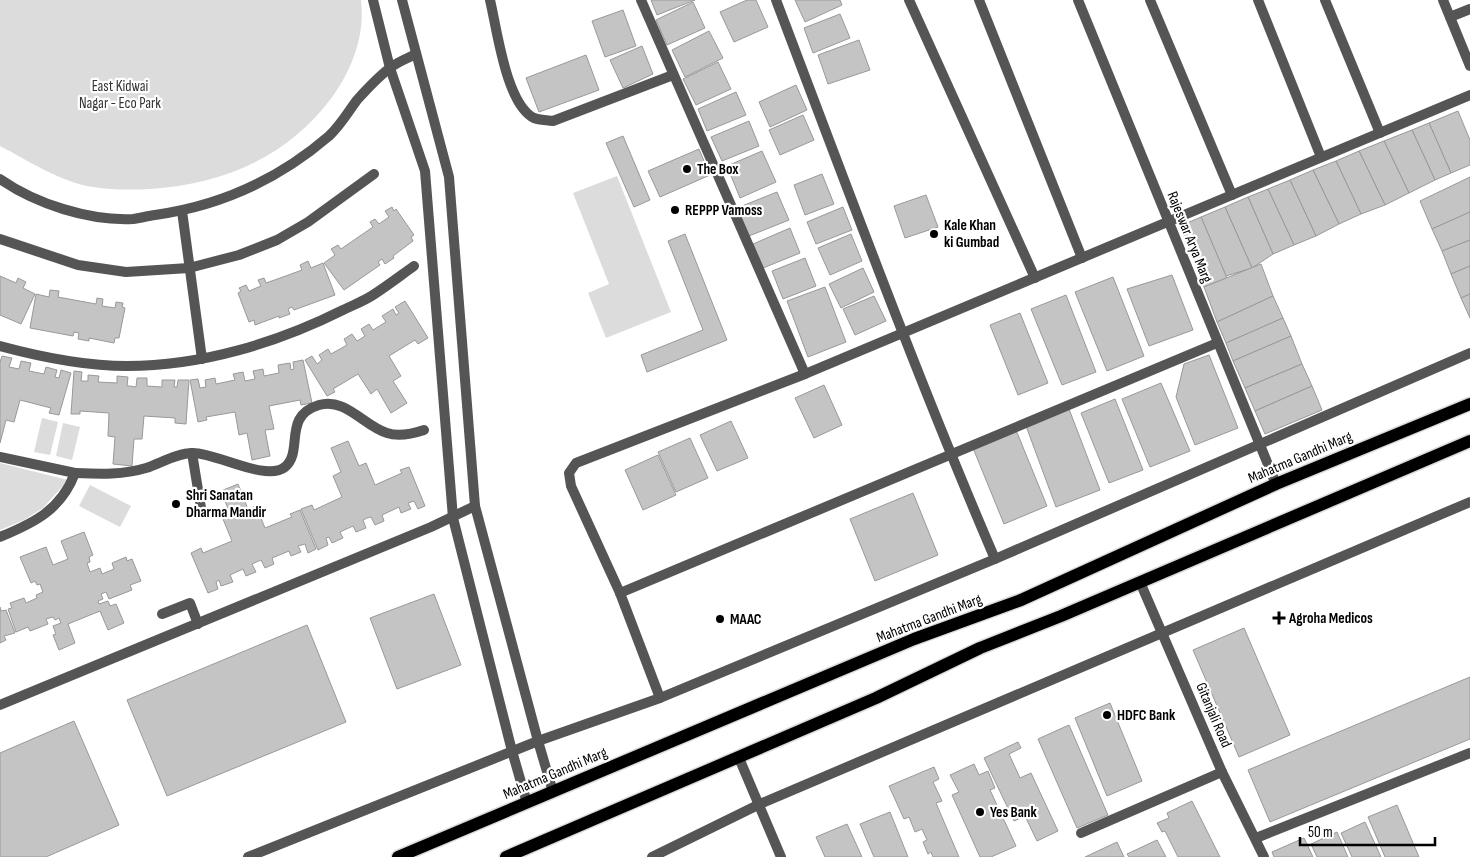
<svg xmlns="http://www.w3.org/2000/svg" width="1470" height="857" font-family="'Sofia Sans Condensed',sans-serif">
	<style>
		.green { fill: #dcdcdc }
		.building { fill: #c4c4c4; stroke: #999 }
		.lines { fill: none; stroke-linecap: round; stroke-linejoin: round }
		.primary-casing { stroke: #dbdbdb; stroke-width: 15 }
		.minor { stroke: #555; stroke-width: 10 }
		.tertiary { stroke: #555; stroke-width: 10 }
		.primary { stroke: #000; stroke-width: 12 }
		.poi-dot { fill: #000; stroke: #fff; stroke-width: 2 }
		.labels { text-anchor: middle; stroke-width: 4.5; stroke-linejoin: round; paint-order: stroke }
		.park-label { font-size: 15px; fill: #333; stroke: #fff }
		.poi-label { font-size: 15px; font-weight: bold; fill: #000; stroke: #fff; text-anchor: start }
		.street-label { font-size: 15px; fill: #000; stroke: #fff }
	</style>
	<rect width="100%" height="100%" fill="#fff"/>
	<g class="green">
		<path d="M0,0H361C365,35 353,67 333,96C288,157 224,184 150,189C131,190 112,190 93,187C60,182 29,161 0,146Z"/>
		<path d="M617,176L671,312L606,338L588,293L609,284L573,193Z"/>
		<path d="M42,418L58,422L50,455L34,452Z"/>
		<path d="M63,423L80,427L72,460L56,456Z"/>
		<path d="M0,463L68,480L43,508L24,520L0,530Z"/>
		<path d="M90,485L131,506L120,527L79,506Z"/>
	</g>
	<g class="building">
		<path d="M651,0H695L657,15Z"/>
		<path d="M747,0H756L768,27L734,42L720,12Z"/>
		<path d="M795,0H840L842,5L805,22Z"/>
		<path d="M693,2L705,28L667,45L656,20Z"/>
		<path d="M623,10L636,46L605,57L592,21Z"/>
		<path d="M840,14L850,38L813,53L804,28Z"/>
		<path d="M709,31L723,58L685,77L672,50Z"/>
		<path d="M859,40L870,70L828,84L818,55Z"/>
		<path d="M642,46L653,74L623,88L610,60Z"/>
		<path d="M586,55L599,90L539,112L526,78Z"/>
		<path d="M718,62L731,89L696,105L683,79Z"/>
		<path d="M796,85L807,110L770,127L759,102Z"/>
		<path d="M736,92L746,115L707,131L698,109Z"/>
		<path d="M1458,111L1470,140V165L1451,173L1429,123Z"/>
		<path d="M803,115L814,140L780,155L769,130Z"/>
		<path d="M749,121L759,146L722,161L711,137Z"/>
		<path d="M1429,123L1451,173L1435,180L1412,130Z"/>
		<path d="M1412,130L1435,180L1409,193L1384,141Z"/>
		<path d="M623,136L650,200L634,207L606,143Z"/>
		<path d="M1384,141L1409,193L1385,205L1359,151Z"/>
		<path d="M699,149L710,175L660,197L648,171Z"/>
		<path d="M762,151L776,182L740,198L727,166Z"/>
		<path d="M1359,151L1385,205L1361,214L1336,161Z"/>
		<path d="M1336,161L1361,214L1339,224L1313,170Z"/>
		<path d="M1313,170L1339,224L1316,236L1290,180Z"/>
		<path d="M822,174L834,204L805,215L794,185Z"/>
		<path d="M1470,177V212L1432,229L1420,201Z"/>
		<path d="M1290,180L1316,236L1294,245L1268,189Z"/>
		<path d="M1268,189L1294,245L1273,254L1248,197Z"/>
		<path d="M777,192L789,220L749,236L737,208Z"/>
		<path d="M926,195L938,227L905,238L894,206Z"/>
		<path d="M1248,197L1273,254L1252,268L1225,207Z"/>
		<path d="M392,207L394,211L396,209L414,235L411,237L413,241L393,256L394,258L385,264L382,259L378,262L380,265L344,290L324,263L335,255L331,249L338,245L341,249L373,227L370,222L375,219L379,224L389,217L385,211Z"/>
		<path d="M843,207L852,230L816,244L807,222Z"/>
		<path d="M1225,207L1252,268L1226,276L1201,217Z"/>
		<path d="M1470,212V240L1442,251L1432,229Z"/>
		<path d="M1201,217L1227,278L1204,287L1180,226Z"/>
		<path d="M790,228L800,253L763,268L753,244Z"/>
		<path d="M685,234L727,340L647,372L641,355L703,330L668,241Z"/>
		<path d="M851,234L862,261L830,275L818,248Z"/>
		<path d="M1470,240V266L1451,274L1442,251Z"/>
		<path d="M805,258L816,286L783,299L772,271Z"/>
		<path d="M308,261L311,268L323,263L335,295L294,310L292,307L288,309L290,314L279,318V316L255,325L254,320L249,322L238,293L241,291L239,288L246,285L249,291L261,286L258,280L264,278L266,283L283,277L302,270L300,265Z"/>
		<path d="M1261,264L1273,296L1217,322L1204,287Z"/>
		<path d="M1470,266V294L1461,298L1451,274Z"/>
		<path d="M863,268L874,292L841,308L829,284Z"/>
		<path d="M1172,275L1193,330L1149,346L1127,289Z"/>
		<path d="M0,276L16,283L18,278L26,282L23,288L35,294L21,324L0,315Z"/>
		<path d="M1113,277L1144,356L1107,371L1075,292Z"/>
		<path d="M825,287L846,342L808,357L787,301Z"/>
		<path d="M50,290L59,291L58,297L96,304L97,298L103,299L102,306L115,308L116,302L123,303L122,307L125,308L119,338H115L114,343L89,338V341L78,339L79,333L74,332L73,336L30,328L36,294L49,297Z"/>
		<path d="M1470,294V318L1461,298Z"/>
		<path d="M1066,295L1096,372L1062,385L1031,309Z"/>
		<path d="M874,296L886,321L855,335L843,309Z"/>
		<path d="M1273,296L1283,318L1226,343L1217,322Z"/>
		<path d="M405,301L428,338L418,344L415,340L389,356L401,376L393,381L407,403L391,413L377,389L371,394L358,374L333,389L335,392L327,396L305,360L312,356L317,364L322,360L319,355L328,349L331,354L347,345L344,339L352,334L357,341L365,336L361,329L369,324L373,330L386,322L382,316L393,309L396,315L399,313L395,307Z"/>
		<path d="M1020,313L1048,383L1018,395L990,325Z"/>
		<path d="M1283,318L1291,336L1233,361L1226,343Z"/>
		<path d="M1291,336L1302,364L1245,388L1233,361Z"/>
		<path d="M1209,355L1238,428L1195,445L1176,397L1184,364Z"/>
		<path d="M2,356L12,358L9,367L19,369L21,361L31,363L29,371L44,374L46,367L57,370L55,377L59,378L61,370L71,373L59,415L49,413L51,408L20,400L14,422L6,420L0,443V362Z"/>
		<path d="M303,360L312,403L301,405L300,400L269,406L274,429L265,430L270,456L252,460L247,433L239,435L235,412L206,417L207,420L198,422L190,380L198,379L200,388L206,387L205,380L215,378L216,384L235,380L233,374L243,372L245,381L255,379L253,371L263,369L264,376L279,373L278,365L290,363L291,370L294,369L293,362Z"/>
		<path d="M1302,364L1312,386L1255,411L1245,388Z"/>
		<path d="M74,371L82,372L81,381H88V375L99,376L98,382L117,383V376L128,377L127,386H130L136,387L137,378H147V386L162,387V380H175L174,387H177L178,380H189L186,424L175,423V418L144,416L142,439H134L132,466L113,464L115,437L108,436L109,413L80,411V414H71Z"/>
		<path d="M1161,383L1190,451L1150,467L1122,399Z"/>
		<path d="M824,385L842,425L814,438L795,398Z"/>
		<path d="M1312,386L1322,410L1265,434L1255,411Z"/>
		<path d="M1115,399L1143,470L1109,483L1081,413Z"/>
		<path d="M1069,409L1100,490L1056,507L1026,426Z"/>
		<path d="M731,421L748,458L717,471L700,435Z"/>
		<path d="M1016,430L1047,506L1004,524L973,448Z"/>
		<path d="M690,438L708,478L676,492L658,452Z"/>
		<path d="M348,441L359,466L366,463L375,485L402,473L400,470L409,467L425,506L418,509L414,501L408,503L411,509L401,513L399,507L382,515L384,521L375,525L371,517L367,518L363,520L366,528L356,532L353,526L340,532L343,538L332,543L329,537L326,538L328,545L318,550L301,509L312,505L314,510L342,497L333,476L341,472L331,448Z"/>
		<path d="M658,455L676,495L643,510L625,470Z"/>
		<path d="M238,484L248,509L256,506L265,528L292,517L290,514L300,510L316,549L308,553L305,544L298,546L301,552L291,556L289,551L272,558L274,564L265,568L261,560L252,564L256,572L246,576L243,569L230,575L233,582L221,586L219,580L216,582L218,589L208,593L191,553L201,548L203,553L232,541L223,519L231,516L221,491Z"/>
		<path d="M913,493L938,555L875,581L850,519Z"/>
		<path d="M84,532L93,555L89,557L90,562L87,563L90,572L100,568L102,574L114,569L112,563L126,557L127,561L132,559L141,581L130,585L132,590L109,599L106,592L101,594L103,599L98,601L99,604L108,601L110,606L116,604L124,623L108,630L100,611L68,624L75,643L59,650L53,635L56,634L53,626L61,623L59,618L55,620L53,617L46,619L48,624L30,631L28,627L16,632L8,609L12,608L10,603L24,598L26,603L37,598L36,595L43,592L40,584L37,585L35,581L31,583L20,557L46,547L53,565L68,559L61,541Z"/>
		<path d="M434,594L461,665L397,689L370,618Z"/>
		<path d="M0,607L1,611L6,610L15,633L4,636L6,640L0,643Z"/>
		<path d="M307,625L346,722L167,796L127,700Z"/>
		<path d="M1244,628L1290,735L1239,757L1193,650Z"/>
		<path d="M1470,677V739L1270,822L1248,770Z"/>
		<path d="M1110,703L1142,781L1107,796L1075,718Z"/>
		<path d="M74,721L119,825L46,857H0V753Z"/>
		<path d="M1069,725L1108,815L1077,828L1038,739Z"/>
		<path d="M1018,742L1021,748L1009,754L1020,778L1031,773L1058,831L1037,841L1025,816L1014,821L984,758Z"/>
		<path d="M974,764L979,775L988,771L995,788L990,790L1016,846L991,857H980L952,795L959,792L950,775Z"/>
		<path d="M934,767L939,779L933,782L942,801L936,803L959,857H933L931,852L928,854L923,842L927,840L922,829L915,832L909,817L904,819L889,786Z"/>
		<path d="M1192,801L1220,857H1178L1165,831L1162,832L1157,823L1169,818L1167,813Z"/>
		<path d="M1397,805L1419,857H1385L1368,817Z"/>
		<path d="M890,812L908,857H874L860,824Z"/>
		<path d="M1365,822L1381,857H1352L1341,833Z"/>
		<path d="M847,824L862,857H825L816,837Z"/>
		<path d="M1337,832L1348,857H1317L1311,844Z"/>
		<path d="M1304,838L1313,857H1274L1272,852Z"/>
		<path d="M1157,840L1166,857H1129L1127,854Z"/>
		<path d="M1117,842L1124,857H1085Z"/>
	</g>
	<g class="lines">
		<g class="primary-casing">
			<g id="primary">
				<path d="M398,857L914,639L1021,600L1276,484L1470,404"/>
				<path d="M506,857L876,698L980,648L1061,616L1470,441"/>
			</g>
		</g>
		<g class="minor">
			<path d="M490,0C497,29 506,104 534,118C539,120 548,120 553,121L673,75"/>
			<path d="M641,0L805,374"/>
			<path d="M776,0C847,187 916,375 995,559"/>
			<path d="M909,0L1035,278"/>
			<path d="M979,0L1082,258"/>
			<path d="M1078,0L1276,484"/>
			<path d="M1150,0L1232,195"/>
			<path d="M1258,0L1321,157"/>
			<path d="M1325,0L1380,133"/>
			<path d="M1443,0L1470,66"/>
			<path d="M1450,17L1470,9"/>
			<path d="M182,211L202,359"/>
			<path d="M0,239L78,265L126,272L189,268L239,255L277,240L308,222L374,174"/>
			<path d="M0,346C41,357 84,366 127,366C201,366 277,343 343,310C353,305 364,301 373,295C387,286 400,276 414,266"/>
			<path d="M192,453L202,514"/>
			<path d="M0,457L75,473C61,510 34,523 0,537"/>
			<path d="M75,473C100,474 123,475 146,468C161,463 177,453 193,453C217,453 266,482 285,467C304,451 282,416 319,405C345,397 364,426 387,433C399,437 412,434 424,430"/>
			<path d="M1140,582L1222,772L1264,857"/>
			<path d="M620,593L1217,343"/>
			<path d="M162,614L190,603L198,624"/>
			<path d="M660,698L620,593L571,486L569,473L576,463L805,374L1470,95"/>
			<path d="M0,705L431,527L475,506"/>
			<path d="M739,758L781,857"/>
			<path d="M1081,833L1222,772"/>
			<path d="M1256,838L1470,753"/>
		</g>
		<g class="tertiary">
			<path d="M373,0L390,68L425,171L453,518L512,751L527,803"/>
			<path d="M402,0L449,177L475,506L538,741L553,792"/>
			<path d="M0,179C36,204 89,221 133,219C140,218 148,216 155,215C220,206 279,179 329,136C340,126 348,112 357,100C366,90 378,77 390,68C397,62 408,58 416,54"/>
			<path d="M248,857L538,741L660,698L995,559L1470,353"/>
			<path d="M652,857L760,804L1470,502"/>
		</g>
		<use href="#primary" class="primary"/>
	</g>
	<g class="poi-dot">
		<circle cx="687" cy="169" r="5"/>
		<circle cx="675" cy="210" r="5"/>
		<circle cx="934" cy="234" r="5"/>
		<circle cx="176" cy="504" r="5"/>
		<path d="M1276.5 610.5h5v5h5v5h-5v5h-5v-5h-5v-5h5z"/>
		<circle cx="720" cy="619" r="5"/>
		<circle cx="1107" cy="715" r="5"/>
		<circle cx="980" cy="812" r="5"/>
	</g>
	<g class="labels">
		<g class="park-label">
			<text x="120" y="91">East Kidwai<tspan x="120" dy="17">Nagar - Eco Park</tspan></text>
		</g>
		<g class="poi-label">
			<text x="697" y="174">The Box</text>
			<text x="685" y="215">REPPP Vamoss</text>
			<text x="944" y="230">Kale Khan<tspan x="944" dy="17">ki Gumbad</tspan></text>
			<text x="186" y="500">Shri Sanatan<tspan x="186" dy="17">Dharma Mandir</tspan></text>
			<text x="1289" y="623">Agroha Medicos</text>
			<text x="730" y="624">MAAC</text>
			<text x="1117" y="720">HDFC Bank</text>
			<text x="990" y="817">Yes Bank</text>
		</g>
		<g class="street-label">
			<text transform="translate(1190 237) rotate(68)" y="5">Rajeswar Arya Marg</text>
			<text transform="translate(1300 457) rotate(-23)" y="5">Mahatma Gandhi Marg</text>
			<text transform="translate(929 618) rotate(-21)" y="5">Mahatma Gandhi Marg</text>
			<text transform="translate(1214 715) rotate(67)" y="5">Gitanjali Road</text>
			<text transform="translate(555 773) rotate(-23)" y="5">Mahatma Gandhi Marg</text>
		</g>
	</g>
	<path d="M1300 837v8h135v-8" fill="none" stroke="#000000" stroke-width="2.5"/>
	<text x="1308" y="837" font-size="15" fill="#000000" stroke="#ffffff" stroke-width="4" paint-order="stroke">50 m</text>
</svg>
